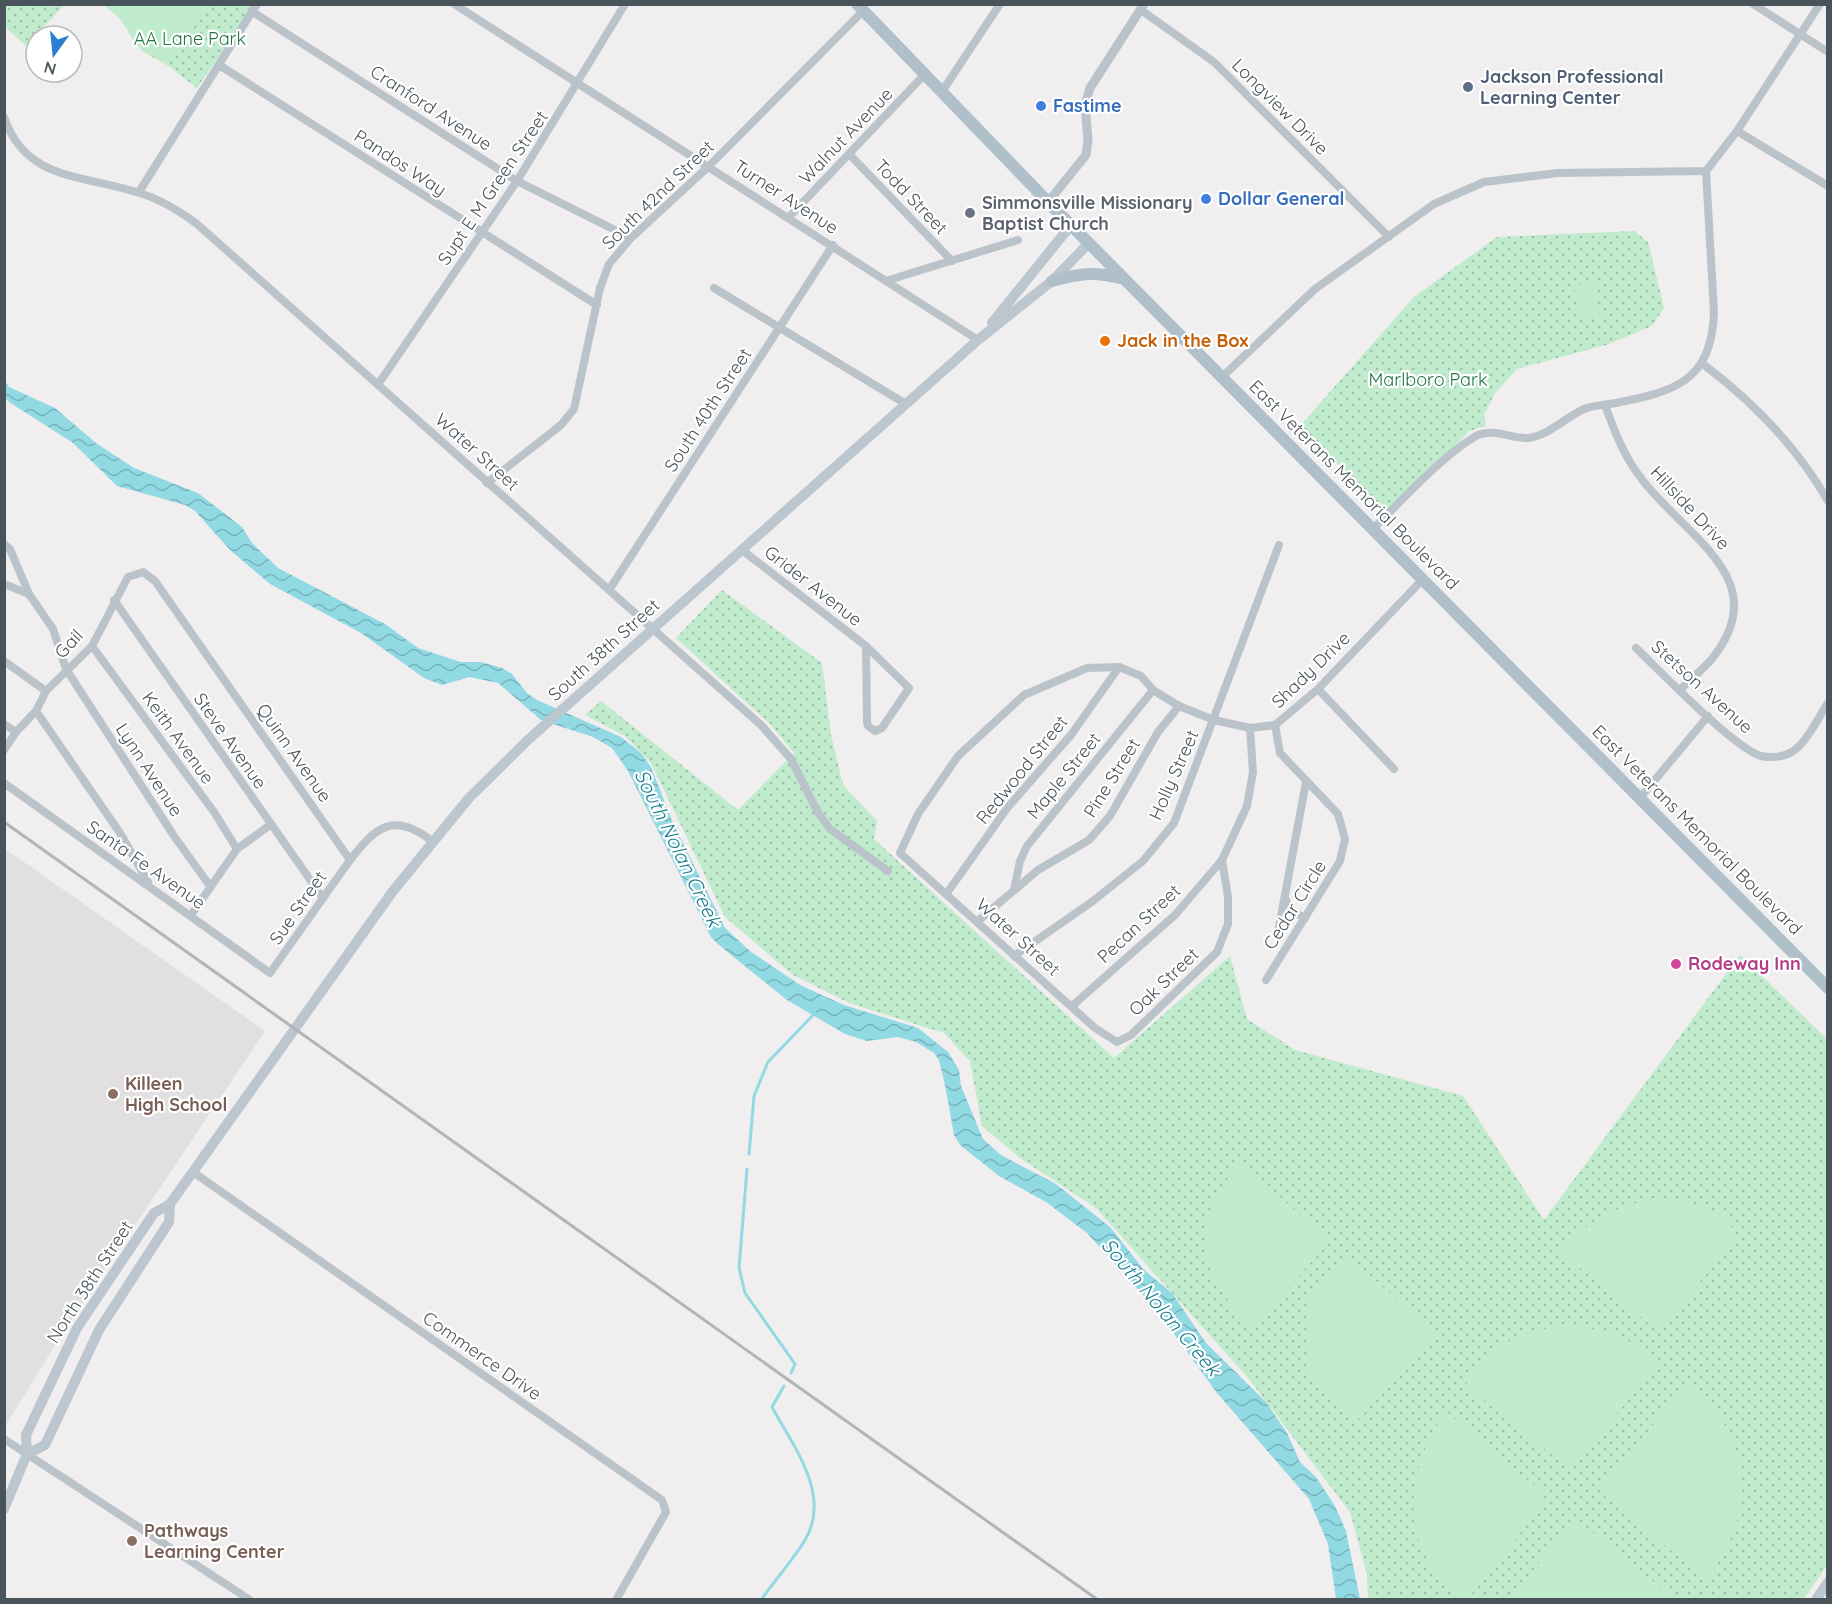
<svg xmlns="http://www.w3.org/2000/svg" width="1832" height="1604" font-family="Quicksand,sans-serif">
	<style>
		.education { fill: #e1dfdf }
		.park { fill: url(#park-dots) }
		.pitch { fill: #c0ebcd }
		.water { fill: url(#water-waves) }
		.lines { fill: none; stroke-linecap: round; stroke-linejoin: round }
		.stream { stroke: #91dae4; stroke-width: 3 }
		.minor { stroke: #bbc3ca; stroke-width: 8 }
		.tertiary { stroke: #bbc3ca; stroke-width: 9 }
		.secondary { stroke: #bbc6ce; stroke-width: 10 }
		.primary { stroke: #b0c0cb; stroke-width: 12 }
		.rail { stroke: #b1b4b8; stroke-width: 3 }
		.service-dot { fill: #5c6f8a; stroke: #fff; stroke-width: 2 }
		.shop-dot { fill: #3f7fe0; stroke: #fff; stroke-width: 2 }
		.worship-dot { fill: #6b7280; stroke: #fff; stroke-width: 2 }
		.food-dot { fill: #e8710a; stroke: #fff; stroke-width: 2 }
		.hotel-dot { fill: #d1479c; stroke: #fff; stroke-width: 2 }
		.education-dot { fill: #8d6e63; stroke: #fff; stroke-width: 2 }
		.labels { text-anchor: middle; stroke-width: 4.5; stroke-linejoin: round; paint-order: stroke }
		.park-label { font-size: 18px; fill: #1f7542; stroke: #fff }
		.service-label { font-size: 18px; font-weight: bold; fill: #4e5e75; stroke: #fff; text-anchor: start }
		.shop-label { font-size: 18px; font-weight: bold; fill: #366cbe; stroke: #fff; text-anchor: start }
		.street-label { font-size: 18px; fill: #48535a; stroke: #fff }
		.worship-label { font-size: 18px; font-weight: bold; fill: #5b616d; stroke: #fff; text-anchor: start }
		.food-label { font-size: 18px; font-weight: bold; fill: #c56008; stroke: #fff; text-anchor: start }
		.hotel-label { font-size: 18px; font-weight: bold; fill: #b23c85; stroke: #fff; text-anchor: start }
		.education-label { font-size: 18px; font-weight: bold; fill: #785e54; stroke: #fff; text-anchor: start }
		.water-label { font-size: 20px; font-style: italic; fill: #187f8e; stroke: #fff }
	</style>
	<defs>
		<pattern id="park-dots" width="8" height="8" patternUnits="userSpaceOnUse" patternTransform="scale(1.5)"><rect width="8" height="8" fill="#c0ebcd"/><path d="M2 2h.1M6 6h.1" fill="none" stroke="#9ec1a9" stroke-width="1.8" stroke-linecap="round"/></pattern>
		<pattern id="water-waves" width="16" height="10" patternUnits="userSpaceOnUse" patternTransform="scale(1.5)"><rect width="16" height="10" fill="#91dae4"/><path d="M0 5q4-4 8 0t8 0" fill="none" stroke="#78b3bc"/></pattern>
	</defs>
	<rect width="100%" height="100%" fill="#f0eeee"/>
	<path class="education" d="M4,848L265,1031L66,1328L5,1426Z"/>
	<g class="park">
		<path d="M5,4H64V5L26,46L5,27Z"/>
		<path d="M104,5H255L197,88L167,65L142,51L119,18Z"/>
		<path d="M1634,231L1648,242L1664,308L1652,326L1606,345L1517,369L1495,393L1484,415L1486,426L1469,431L1389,514L1299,427L1414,297L1497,237Z"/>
		<path d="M722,590L822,663L831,735L843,785L877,821L874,839L1114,1058L1230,956L1247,1019L1295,1050L1463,1096L1544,1220L1740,955L1827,1039L1828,1564L1804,1599H1368L1367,1574L1350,1512L1249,1379L1096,1208L1020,1158L982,1126L970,1061L944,1033L849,1003L793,975L725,917L651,763L625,736L585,715L601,701L738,810L794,753L771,725L676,638Z"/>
	</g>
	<g class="pitch">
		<path d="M113,5V4L210,5L167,65L136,45Z"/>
		<path d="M1595,284L1600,318L1578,320L1574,285Z"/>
		<path d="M1241,1161L1325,1238L1326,1246L1252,1327C1196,1273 1190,1222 1241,1161Z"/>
		<path d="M1654,1198C1681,1201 1732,1205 1735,1239L1664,1326L1653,1327L1560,1252C1589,1220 1612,1208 1654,1198Z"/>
		<path d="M1349,1256L1432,1332L1434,1340L1355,1423L1310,1380L1307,1302Z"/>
		<path d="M1562,1326C1601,1327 1629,1337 1660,1361L1576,1464L1566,1466L1466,1386C1476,1348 1528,1330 1562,1326Z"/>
		<path d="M1688,1384C1698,1394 1712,1405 1720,1417C1757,1475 1745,1527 1707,1580L1602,1494V1485Z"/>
		<path d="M1446,1411L1544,1494L1545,1502L1468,1599C1458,1598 1450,1587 1443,1580C1397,1531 1410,1462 1446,1411Z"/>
		<path d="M1572,1521L1580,1522L1675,1599H1510Z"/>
	</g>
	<path class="water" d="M4,379L9,387L55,408L96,443L134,468L198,493L242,527L252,543L278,568L385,624L418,648L461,662H481L502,668L512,674L527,693L537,700L621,737L640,752L651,767L673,823L725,928L750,951L800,985L844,1005L918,1028L948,1052L959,1070L961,1086L983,1139L1001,1155L1056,1184L1110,1227L1144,1270L1172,1293L1206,1343L1266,1402L1287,1433L1300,1462L1316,1477L1335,1506L1346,1531L1360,1599H1336L1328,1544L1309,1499L1217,1393L1156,1309L1087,1233L1046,1202L999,1176L960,1145L954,1135L945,1085L939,1060L934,1053L916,1042L898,1037L867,1041L845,1034L787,1000L719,945L711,937L628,771L612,748L593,737L541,720L498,683L469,677L442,685L424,678L361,633L270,584L230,550L195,511L185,505L117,486L73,443L9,402L5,397Z"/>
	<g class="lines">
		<g class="stream">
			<path d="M749,1154L754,1096L768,1062L815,1013"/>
			<path d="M747,1169L739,1268L745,1293L795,1364L791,1373"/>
			<path d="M761,1600C775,1580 793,1560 805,1540C832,1495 793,1446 772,1407L784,1386"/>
		</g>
		<g class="minor">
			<path d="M454,4L978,340"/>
			<path d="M1753,4L1828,52"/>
			<path d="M1141,10L1214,62L1389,237"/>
			<path d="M253,12L517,181L631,238"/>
			<path d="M219,65L597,305"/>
			<path d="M941,93L1000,4"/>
			<path d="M4,117C25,180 82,175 136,192C159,198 178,210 197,224L761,725L791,759L817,811L830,829L888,871"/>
			<path d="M1737,131L1828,186"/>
			<path d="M849,154L952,261"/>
			<path d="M139,192L257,4"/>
			<path d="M789,217L924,75"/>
			<path d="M889,280L1018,240"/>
			<path d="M714,288L906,404"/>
			<path d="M1703,364C1752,401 1797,447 1828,501"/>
			<path d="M1222,377L1315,289L1434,204L1484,182L1558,173L1706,171L1737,131L1820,4"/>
			<path d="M379,383L517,181L625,4"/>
			<path d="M1605,405C1615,433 1625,459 1644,482C1688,538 1777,582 1710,661C1701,671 1690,680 1680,690"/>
			<path d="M487,483L561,425L574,409L600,288L609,264L631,238L709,166L863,11"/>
			<path d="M1373,529C1400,502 1446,452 1478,435C1494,428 1512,439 1528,438C1548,436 1566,417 1584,409C1593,405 1606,405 1616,403C1675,391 1711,382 1714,313L1706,171"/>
			<path d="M4,544L10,549L29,594L53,629L66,669L174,836L210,886"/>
			<path d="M742,550L866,646"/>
			<path d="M4,584L29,594"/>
			<path d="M609,590L833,245"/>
			<path d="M114,600L323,898"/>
			<path d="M92,646L214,812L237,849"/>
			<path d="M866,646L909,688L882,728L875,731L868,726L867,722Z"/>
			<path d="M1636,648C1660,671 1734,748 1761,756C1769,758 1781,757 1788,754C1806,746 1817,719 1828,703"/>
			<path d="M4,661L46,691"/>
			<path d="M1318,689L1394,769"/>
			<path d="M36,711L120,833L148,882"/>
			<path d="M4,724L16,732"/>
			<path d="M1250,728L1253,772L1247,806L1222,860L1228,897V924L1217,952L1131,1035L1117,1042L1095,1028L900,853L918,814L958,756L1024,695L1087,668L1119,667L1141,676L1153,690L1179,706L1214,720L1250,728L1275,725L1318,689L1423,579"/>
			<path d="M4,750L16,732L36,711L46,691L92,646L128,577L143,572L155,581L350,860C376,827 393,811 432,841"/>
			<path d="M4,783L270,973L350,860"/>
			<path d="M1640,798L1708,716"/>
			<path d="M1014,890L1020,861L1027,846L1153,690"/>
			<path d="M947,893L1008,807L1071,735L1119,667"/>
			<path d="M1286,900L1292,911L1305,918"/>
			<path d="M191,915L237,849L270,825"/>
			<path d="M978,921L1038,870L1089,840L1110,816L1158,732L1179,706"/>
			<path d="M1279,927L1306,782"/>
			<path d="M1014,956L1093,901L1143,861L1174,823L1279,545"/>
			<path d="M1266,980L1340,861L1345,839L1338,814L1280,753L1275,725"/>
			<path d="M1072,1006L1175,915L1222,860"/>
			<path d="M193,1172L662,1500L666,1512L616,1600"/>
			<path d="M4,1439L250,1600"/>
		</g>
		<path class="tertiary" d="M1048,202L1086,155L1088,140L1085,105L1090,88L1144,4"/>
		<g class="secondary">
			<path d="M992,323L1071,225"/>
			<path d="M27,1454L45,1445L99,1330L169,1222L170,1204"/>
			<path d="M4,1509L27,1454L26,1435L77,1328L154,1213L170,1204L393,891L469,798L529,739L978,340L1052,281L1089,243"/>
			<path d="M1816,1600L1828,1582"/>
		</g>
		<g class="primary">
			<path d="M857,4L1048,202L1828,988"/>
			<path d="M1052,281C1082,273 1094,271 1124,279"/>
		</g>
		<path class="rail" d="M4,822L1098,1600"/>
	</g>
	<circle class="service-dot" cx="1468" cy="87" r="6"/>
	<g class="shop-dot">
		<circle cx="1041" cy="106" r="6"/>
		<circle cx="1206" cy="199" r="6"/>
	</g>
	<circle class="worship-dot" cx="970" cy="213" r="6"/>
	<circle class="food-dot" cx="1105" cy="341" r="6"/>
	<circle class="hotel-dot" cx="1676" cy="964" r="6"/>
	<g class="education-dot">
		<circle cx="113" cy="1094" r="6"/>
		<circle cx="132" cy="1541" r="6"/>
	</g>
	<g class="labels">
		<g class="park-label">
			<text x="190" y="45">AA Lane Park</text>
			<text x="1428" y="386">Marlboro Park</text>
		</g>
		<g class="service-label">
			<text x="1480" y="83">Jackson Professional<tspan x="1480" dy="21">Learning Center</tspan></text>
		</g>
		<g class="shop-label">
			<text x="1053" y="112">Fastime</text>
			<text x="1218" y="205">Dollar General</text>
		</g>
		<g class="street-label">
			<text transform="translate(1280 107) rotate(45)" y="6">Longview Drive</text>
			<text transform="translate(431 108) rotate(33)" y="6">Cranford Avenue</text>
			<text transform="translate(846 136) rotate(-46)" y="6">Walnut Avenue</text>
			<text transform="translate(400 163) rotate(33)" y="6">Pandos Way</text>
			<text transform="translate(493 188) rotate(-56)" y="6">Supt E M Green Street</text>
			<text transform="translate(658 195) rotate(-44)" y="6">South 42nd Street</text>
			<text transform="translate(786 197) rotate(33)" y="6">Turner Avenue</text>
			<text transform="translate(911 197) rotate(46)" y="6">Todd Street</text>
			<text transform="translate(708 410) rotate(-57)" y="6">South 40th Street</text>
			<text transform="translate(477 452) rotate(42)" y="6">Water Street</text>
			<text transform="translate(1354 485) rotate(45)" y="6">East Veterans Memorial Boulevard</text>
			<text transform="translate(1690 508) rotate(47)" y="6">Hillside Drive</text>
			<text transform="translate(813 586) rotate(38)" y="6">Grider Avenue</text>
			<text transform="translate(69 644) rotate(-47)" y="6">Gail</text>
			<text transform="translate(604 650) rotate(-42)" y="6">South 38th Street</text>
			<text transform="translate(1311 670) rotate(-44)" y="6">Shady Drive</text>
			<text transform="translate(1702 687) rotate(42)" y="6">Stetson Avenue</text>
			<text transform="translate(178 738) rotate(54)" y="6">Keith Avenue</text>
			<text transform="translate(230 741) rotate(55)" y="6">Steve Avenue</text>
			<text transform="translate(294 753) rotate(55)" y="6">Quinn Avenue</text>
			<text transform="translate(149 770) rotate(57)" y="6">Lynn Avenue</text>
			<text transform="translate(1022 770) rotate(-51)" y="6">Redwood Street</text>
			<text transform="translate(1174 775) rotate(-66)" y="6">Holly Street</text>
			<text transform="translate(1064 776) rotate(-51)" y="6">Maple Street</text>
			<text transform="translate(1112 778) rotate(-58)" y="6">Pine Street</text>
			<text transform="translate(1697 830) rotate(45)" y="6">East Veterans Memorial Boulevard</text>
			<text transform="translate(146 865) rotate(35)" y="6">Santa Fe Avenue</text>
			<text transform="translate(1295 905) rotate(-58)" y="6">Cedar Circle</text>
			<text transform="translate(298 908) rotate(-55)" y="6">Sue Street</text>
			<text transform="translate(1139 924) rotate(-43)" y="6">Pecan Street</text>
			<text transform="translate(1018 937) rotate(42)" y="6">Water Street</text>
			<text transform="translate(1164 982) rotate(-44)" y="6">Oak Street</text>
			<text transform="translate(90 1282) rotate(-57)" y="6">North 38th Street</text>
			<text transform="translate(482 1356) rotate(35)" y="6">Commerce Drive</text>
		</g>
		<g class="worship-label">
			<text x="982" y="209">Simmonsville Missionary<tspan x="982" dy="21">Baptist Church</tspan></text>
		</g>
		<g class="food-label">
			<text x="1117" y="347">Jack in the Box</text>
		</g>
		<g class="hotel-label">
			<text x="1688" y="970">Rodeway Inn</text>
		</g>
		<g class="education-label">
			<text x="125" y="1090">Killeen<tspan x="125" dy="21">High School</tspan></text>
			<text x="144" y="1537">Pathways<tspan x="144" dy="21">Learning Center</tspan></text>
		</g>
		<g class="water-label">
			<text transform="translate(678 848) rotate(64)" y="7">South Nolan Creek</text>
			<text transform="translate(1161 1307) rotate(50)" y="7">South Nolan Creek</text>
		</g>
	</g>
	<rect width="1832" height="1604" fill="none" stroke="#48535a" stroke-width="12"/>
	<g transform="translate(54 54) rotate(195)"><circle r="28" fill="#ffffff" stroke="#b6babd" stroke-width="1.5"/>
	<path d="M0-4.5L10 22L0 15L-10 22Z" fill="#2980d0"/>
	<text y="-9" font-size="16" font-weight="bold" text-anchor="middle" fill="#48535a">N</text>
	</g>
</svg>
